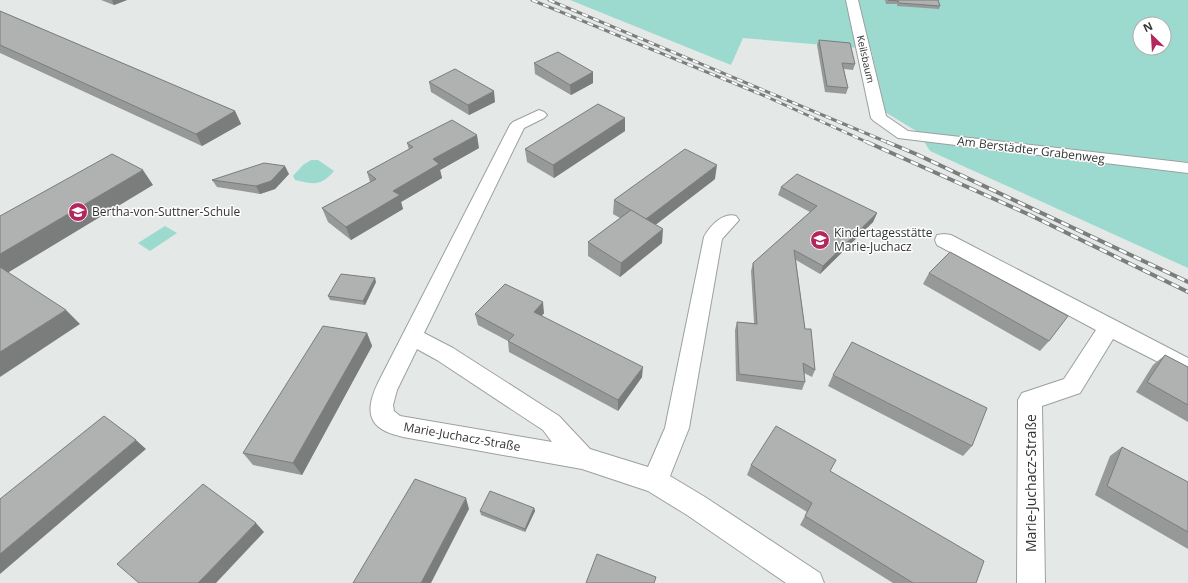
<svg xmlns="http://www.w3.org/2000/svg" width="1188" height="583" font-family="'Open Sans',sans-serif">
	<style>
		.green { fill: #9cdacf; fill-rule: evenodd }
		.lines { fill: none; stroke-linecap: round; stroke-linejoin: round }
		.minor-casing { stroke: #9ca09f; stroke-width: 2 }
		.minor { fill: #fff; fill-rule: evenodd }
		.rail-far1-casing { stroke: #7b7e7d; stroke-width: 3 }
		.rail-casing { stroke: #7b7e7d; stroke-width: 4 }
		.rail-far1 { stroke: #fff; stroke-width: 2; stroke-dasharray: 6; stroke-linecap: butt }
		.rail { stroke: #fff; stroke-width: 2.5; stroke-dasharray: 8; stroke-linecap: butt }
		.wall { fill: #969998 }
		.shaded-wall { fill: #7a7d7c }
		.building { fill: #afb2b1; stroke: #7a7d7c }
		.labels { text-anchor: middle; stroke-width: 3; stroke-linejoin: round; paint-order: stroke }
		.far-street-label { font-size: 10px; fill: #323433; stroke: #fff }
		.street-label { font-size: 12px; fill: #323433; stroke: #fff }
		.poi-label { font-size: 12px; fill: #323433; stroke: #fff; text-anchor: start }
		.near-street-label { font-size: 14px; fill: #323433; stroke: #fff }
	</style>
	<rect width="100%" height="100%" fill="#e4e8e7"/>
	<g class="green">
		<path d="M570,0H1188V268L930,151L918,132L885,112L871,49L743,38L731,65ZM1140,24H1164V48H1140Z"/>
		<path d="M311,160H318L334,171C320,187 314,184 295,180L293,176L303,165Z"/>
		<path d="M165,226L177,233L150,251L138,243Z"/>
	</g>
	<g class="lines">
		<g class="minor-casing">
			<g id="minor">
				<path d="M846,0H858L886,116L908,131L1188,163V173L898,138L874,121L871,118Z"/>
				<path d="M539,110L544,112L547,115L544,118L524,128L424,333L453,348L559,416L590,449L648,467L665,428L704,237C710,226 723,212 736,216L739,220L722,239L689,428L670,476L705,497L820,573L824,583H786L687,515L648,491L582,469L403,437C397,435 391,434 385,431C360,419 373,392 382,375L510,125L513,122ZM417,349L437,360L543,430L552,442L400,416L394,411L393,405L397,390Z"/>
				<path d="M944,234L951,235L1188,358V377L1113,339L1080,393L1042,406L1045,583H1017L1018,400L1022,393L1064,379L1096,330L937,245L935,240L937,235Z"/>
			</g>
		</g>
		<use href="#minor" class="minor"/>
		<g class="rail-far1-casing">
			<g id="rail-far1">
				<path d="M532,0L765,96L869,143"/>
				<path d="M549,0L889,143"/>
			</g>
		</g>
		<g class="rail-casing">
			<g id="rail">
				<path d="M867,142L1030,215L1188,292"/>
				<path d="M887,142L916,154L1188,282"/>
			</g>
		</g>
		<use href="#rail-far1" class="rail-far1"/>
		<use href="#rail" class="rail"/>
	</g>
	<g class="wall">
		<path d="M101,0H127L114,5Z"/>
		<path d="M885,0H938L940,6L939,9L897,6V4H886Z"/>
		<path d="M0,11L235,111L241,124L202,146L0,53Z"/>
		<path d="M819,40L855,64L853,70L844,69L848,88L846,94L825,92L817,45Z"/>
		<path d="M534,63L593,72V83L571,95L535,74Z"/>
		<path d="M429,82L495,102L469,115L431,92Z"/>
		<path d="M625,118V131L554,178L527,162L525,149Z"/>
		<path d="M407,143L479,148L440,170L442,178L401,202L403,209L351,240L328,222L322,208L370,182L367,172L409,150Z"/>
		<path d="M289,174L275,189L260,194L217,187L212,180Z"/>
		<path d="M715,179L655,225L662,243L620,277L588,256V242L620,218L613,214L614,200Z"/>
		<path d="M781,187L877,213L873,222L820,274L796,260L805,329L815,370L812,377L804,373L805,382L802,390L736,381L735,330L737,322L754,323L751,271L753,263L810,212L778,195Z"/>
		<path d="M929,273L1049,341L1040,351L923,284Z"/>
		<path d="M376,282L365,305L330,300L328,296Z"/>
		<path d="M544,313L542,316L642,377L618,411L509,352L508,341L478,325L475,314Z"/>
		<path d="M367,333L372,346L302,475L253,465L243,453Z"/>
		<path d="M1165,355L1188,367V422L1136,392L1153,365Z"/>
		<path d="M833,375L972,446L963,456L828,386Z"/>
		<path d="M1122,447L1188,482V549L1095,495L1110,456Z"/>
		<path d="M751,465L830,471L976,583H893L800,525L807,512L747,475Z"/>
		<path d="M534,508L535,511L525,532L481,515L480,511Z"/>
	</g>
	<g class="shaded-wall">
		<path d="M112,0H127L114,5Z"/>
		<path d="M593,72V83L571,95L570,85Z"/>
		<path d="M494,91L495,102L469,115L468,105Z"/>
		<path d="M235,111L241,124L202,146L196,134Z"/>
		<path d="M625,118V131L554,178L553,165Z"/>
		<path d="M477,135L479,148L440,170L442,178L401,202L403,209L351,240L346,227L393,191L433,159Z"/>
		<path d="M717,165L715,179L645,233L646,219Z"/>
		<path d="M285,166L289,174L275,189L260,194L256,186Z"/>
		<path d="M143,170L153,185L4,275L0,270V254Z"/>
		<path d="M877,213L873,222L820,274L823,266Z"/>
		<path d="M663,229L662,243L620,277L621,263Z"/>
		<path d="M375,278L376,282L365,305L363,301Z"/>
		<path d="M543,302L544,313L535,323L534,312Z"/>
		<path d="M66,310L80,324L0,377V352Z"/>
		<path d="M367,333L372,346L302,475L293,463Z"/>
		<path d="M643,367L642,377L618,411V400Z"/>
		<path d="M136,440L146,449L0,574V554Z"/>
		<path d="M466,498L469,509L431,583H421Z"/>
		<path d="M534,508L535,511L525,532V529Z"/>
		<path d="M256,523L264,532L216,583H198Z"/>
	</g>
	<g class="building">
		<path d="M888,0H938L940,6L899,3L898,1Z"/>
		<path d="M0,11L235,111L196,134L0,45Z"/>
		<path d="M819,40L850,43L855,64L842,63L848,88L827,86Z"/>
		<path d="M558,52L593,72L570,85L534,63Z"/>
		<path d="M455,69L494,91L468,105L429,82Z"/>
		<path d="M598,104L625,118L553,165L525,149Z"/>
		<path d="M452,120L477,135L433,159L439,164L393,191L400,195L346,227L322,208L376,179L367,172L413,147L407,143Z"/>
		<path d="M685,149L717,165L646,219L614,200Z"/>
		<path d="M112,154L143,170L0,254V216Z"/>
		<path d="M264,163L285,166L271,181L256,186L212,180Z"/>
		<path d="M797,174L877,213L823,266L794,250L805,329H811L815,370L803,363L805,382L739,374L737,322L757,324L753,263L817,206L781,187Z"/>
		<path d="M631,210L663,229L621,263L588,242Z"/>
		<path d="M950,252L1068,316L1049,341L929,273Z"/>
		<path d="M0,267L66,310L0,352Z"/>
		<path d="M341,274L375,278L363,301L328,296Z"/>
		<path d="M505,284L543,302L534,312L643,367L618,400L508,341L514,335L475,314Z"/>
		<path d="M323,326L367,333L293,463L243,453Z"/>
		<path d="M852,342L987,408L972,446L833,375Z"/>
		<path d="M1165,355L1188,367V405L1147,382Z"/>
		<path d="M104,416L136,440L0,554V499Z"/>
		<path d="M776,426L836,460L830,471L984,561L976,583H913L805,516L812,503L751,465Z"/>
		<path d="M1122,447L1188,482V532L1107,486Z"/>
		<path d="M415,479L466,498L421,583H353Z"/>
		<path d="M203,484L256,523L198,583H139L117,564Z"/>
		<path d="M490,491L534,508L525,529L480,511Z"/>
		<path d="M597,554L656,577L654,583H586Z"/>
	</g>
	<defs>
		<g id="school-disc" transform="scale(1)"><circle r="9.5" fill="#b4275e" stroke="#fff"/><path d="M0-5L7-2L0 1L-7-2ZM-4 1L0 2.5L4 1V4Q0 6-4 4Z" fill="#fff"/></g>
	</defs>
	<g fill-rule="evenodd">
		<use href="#school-disc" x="78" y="212"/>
		<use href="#school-disc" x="820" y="240"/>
	</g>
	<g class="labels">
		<g class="far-street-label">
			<text transform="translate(866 59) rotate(77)" y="4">Keilsbaum</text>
		</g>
		<g class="street-label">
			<text transform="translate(1031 150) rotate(7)" y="4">Am Berstädter Grabenweg</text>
			<text transform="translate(462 437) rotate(10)" y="4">Marie-Juchacz-Straße</text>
		</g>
		<g class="poi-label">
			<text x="92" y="216">Bertha-von-Suttner-Schule</text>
			<text x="834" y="237">Kindertagesstätte<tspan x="834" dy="14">Marie-Juchacz</tspan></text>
		</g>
		<g class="near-street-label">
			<text transform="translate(1031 483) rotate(-90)" y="5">Marie-Juchacz-Straße</text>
		</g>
	</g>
	<g transform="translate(1152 36) rotate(335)"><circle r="19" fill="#ffffff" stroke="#adaead"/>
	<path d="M0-3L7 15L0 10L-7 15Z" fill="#b4275e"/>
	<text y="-6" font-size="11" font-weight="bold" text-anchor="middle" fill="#323433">N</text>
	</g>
</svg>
